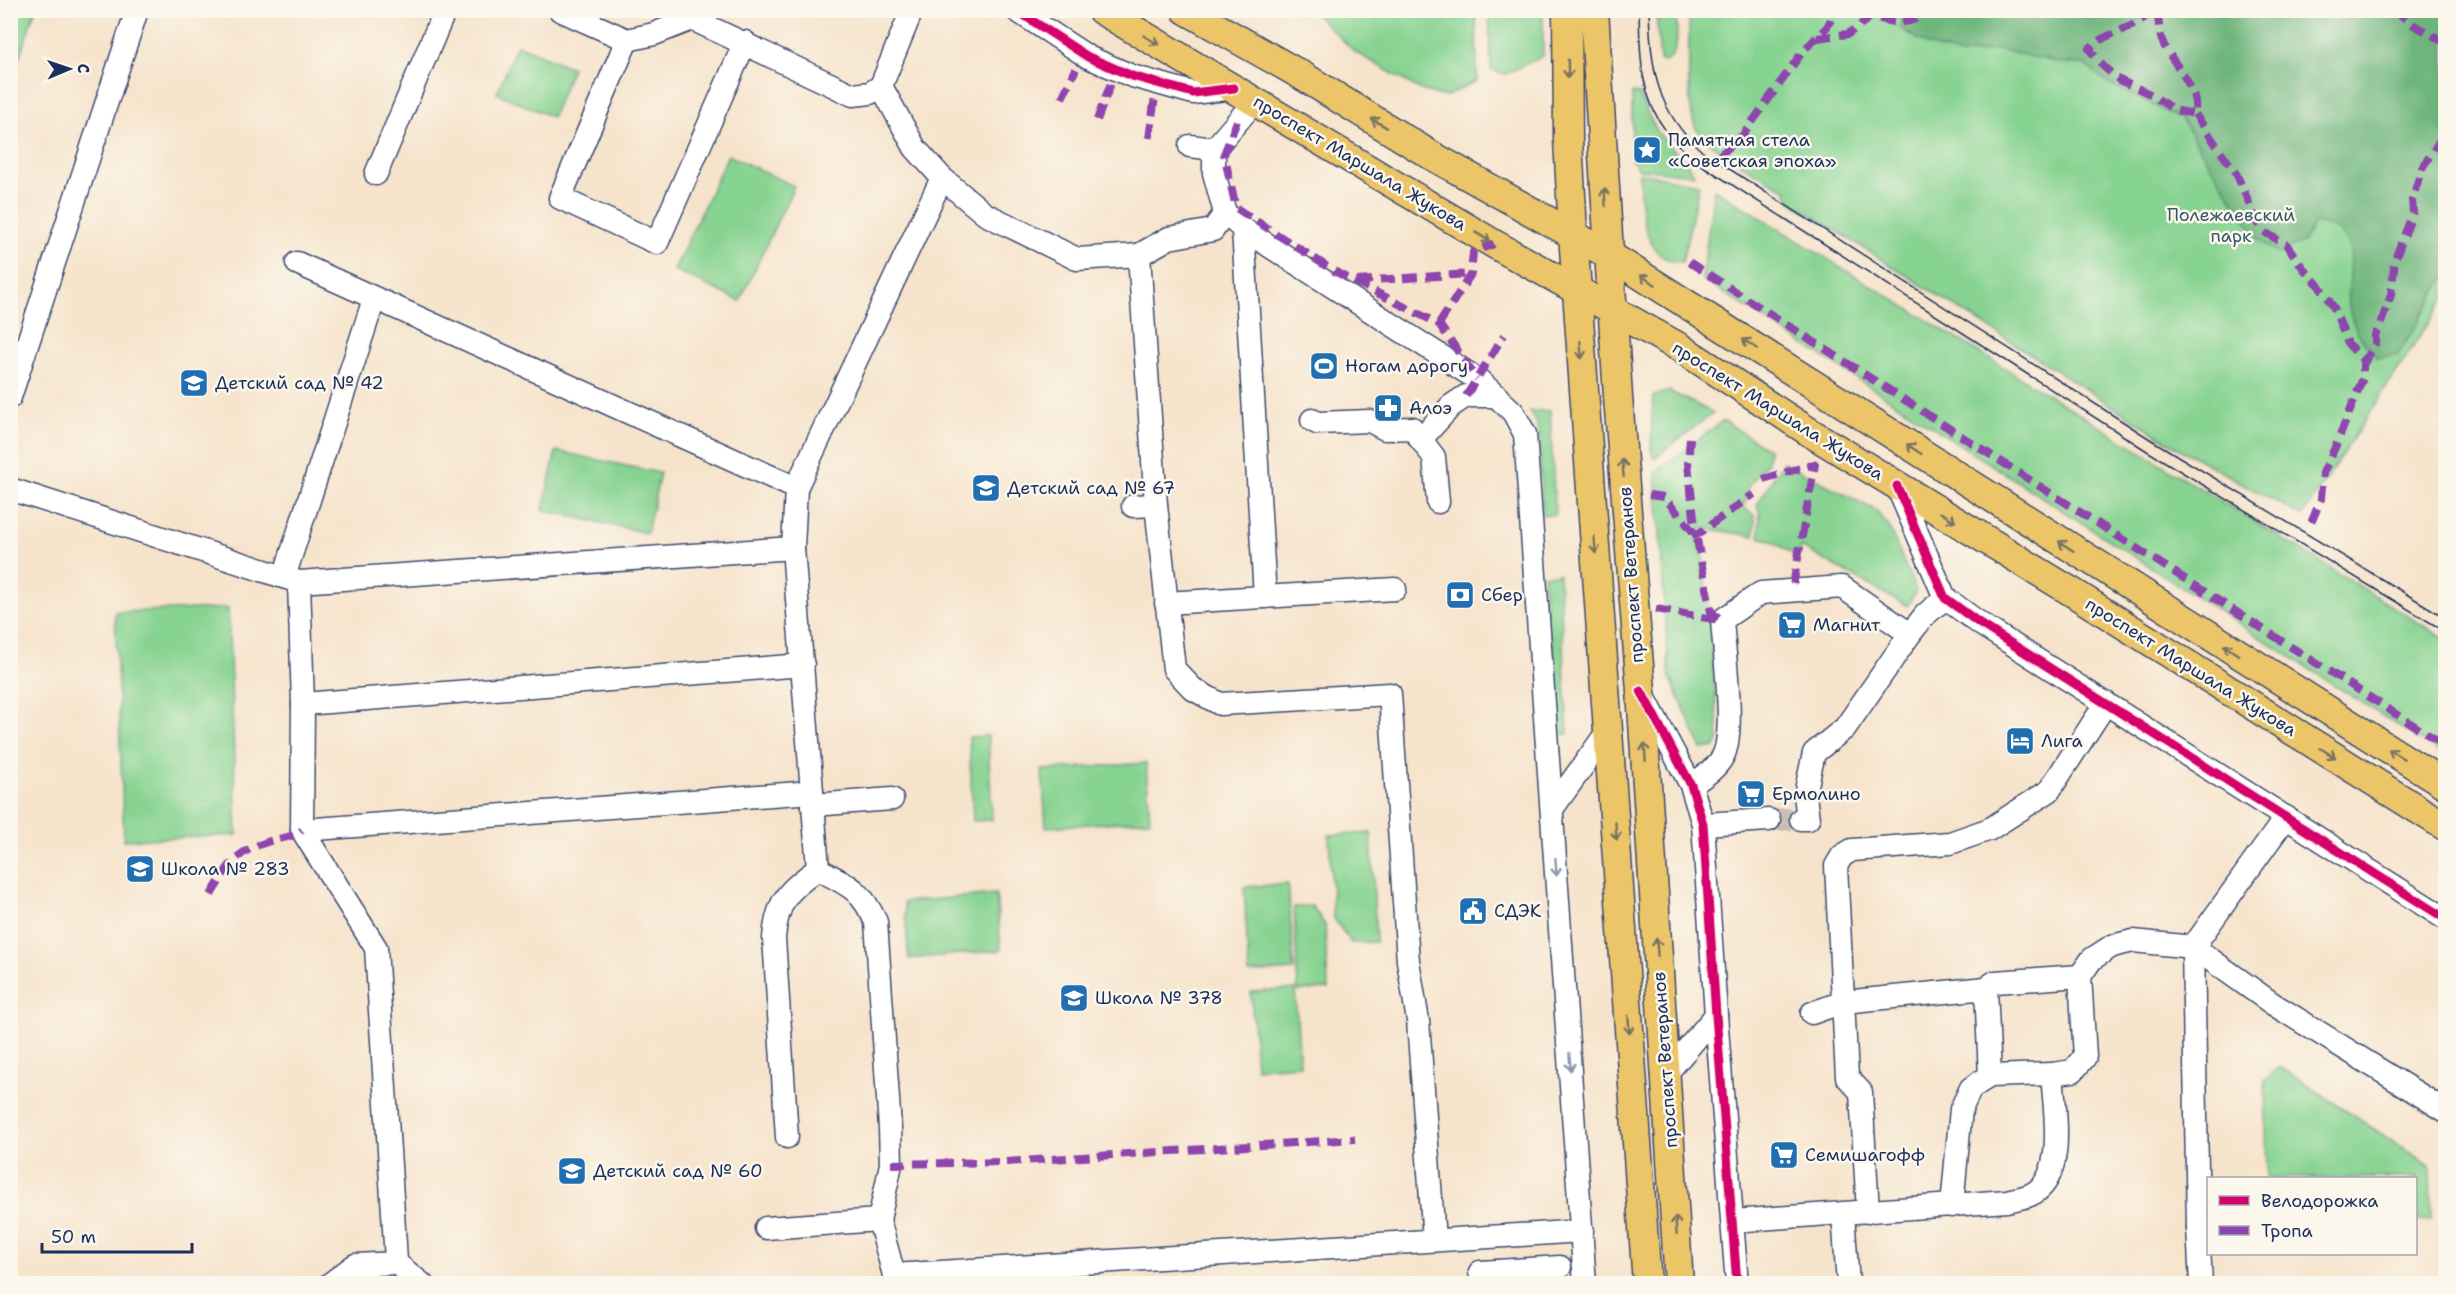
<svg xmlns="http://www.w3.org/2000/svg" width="2456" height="1294" font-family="'Shantell Sans',sans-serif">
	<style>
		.green { fill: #87d391; stroke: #518178; stroke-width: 1.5 }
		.forest { fill: #6db57b; stroke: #44726c; stroke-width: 1.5 }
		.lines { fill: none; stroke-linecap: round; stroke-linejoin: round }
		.minor-tunnel { stroke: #cabfb5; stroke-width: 22; stroke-dasharray: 22 11; stroke-linecap: butt }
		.minor-casing { stroke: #3c4a6e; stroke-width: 25 }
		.major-casing { stroke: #3c4a6e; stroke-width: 31 }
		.minor { stroke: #fff; stroke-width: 22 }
		.major { stroke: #ecc569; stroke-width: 28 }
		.tram { stroke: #1b2f5e; stroke-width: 1.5 }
		.quiet { stroke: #8e44ad; stroke-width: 8; stroke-dasharray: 15 8; stroke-linecap: butt }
		.cycleway-casing { stroke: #fbf7ec; stroke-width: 13 }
		.cycleway { stroke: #d6006c; stroke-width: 9 }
		.oneway { stroke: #797263 }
		.oneway2 { stroke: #8d97ae }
		.labels { text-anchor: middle; stroke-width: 5; stroke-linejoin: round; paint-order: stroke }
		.poi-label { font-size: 18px; fill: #1b2f5e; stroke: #fbf7ec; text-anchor: start }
		.street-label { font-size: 18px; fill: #1b2f5e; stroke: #fbf7ec }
		.park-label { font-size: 18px; fill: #36586b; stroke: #fbf7ec }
	</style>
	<rect width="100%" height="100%" fill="#fbf7ec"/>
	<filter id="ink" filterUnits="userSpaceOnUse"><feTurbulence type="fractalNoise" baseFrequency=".0167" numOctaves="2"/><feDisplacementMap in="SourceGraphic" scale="12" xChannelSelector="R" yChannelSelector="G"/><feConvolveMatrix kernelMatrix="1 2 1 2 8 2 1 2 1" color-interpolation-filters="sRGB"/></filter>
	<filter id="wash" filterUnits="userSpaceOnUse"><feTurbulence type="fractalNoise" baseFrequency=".008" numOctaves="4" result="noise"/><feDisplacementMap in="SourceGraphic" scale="24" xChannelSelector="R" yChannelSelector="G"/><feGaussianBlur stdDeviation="1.35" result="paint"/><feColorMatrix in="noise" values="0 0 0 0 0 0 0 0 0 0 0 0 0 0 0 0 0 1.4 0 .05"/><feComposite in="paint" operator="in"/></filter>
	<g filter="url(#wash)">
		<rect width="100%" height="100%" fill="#f6e3cb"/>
		<g class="green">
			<path d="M11,10L35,11L11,82L10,11Z"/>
			<path d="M1312,11H1476L1477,81L1445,97L1421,90L1355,52Z"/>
			<path d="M1489,11H1543V56L1506,74L1491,70Z"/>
			<path d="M1656,11H1676C1676,28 1682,52 1665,62L1660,60Z"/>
			<path d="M1689,11H2445V298L2302,516L2180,449L1791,202L1786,190C1762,175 1713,152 1697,130C1685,114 1690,34 1689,11Z"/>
			<path d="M517,45L572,68L552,117L497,93Z"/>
			<path d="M1632,93L1640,94C1645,109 1651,123 1661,136C1669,147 1691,164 1694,175L1639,169L1632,161Z"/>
			<path d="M728,155L794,186L740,301L674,270Z"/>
			<path d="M1639,173L1699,184L1682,262C1640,263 1641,202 1639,173Z"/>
			<path d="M1714,189L2445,639V756L1702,279Z"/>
			<path d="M1669,391L1713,413L1654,458L1651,449L1653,396Z"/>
			<path d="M1529,411H1550L1555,515H1542L1539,433L1536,421Z"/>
			<path d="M1721,422H1726L1769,450L1767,462L1749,486L1744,508L1755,516L1754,536L1701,528L1719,739L1715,747L1702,749L1669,675L1656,472Z"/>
			<path d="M556,451L660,473L647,533L543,510Z"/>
			<path d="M1783,462L1875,510L1889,527L1916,591L1907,606L1801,547L1796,556L1772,541L1759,537L1760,512L1757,505Z"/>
			<path d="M1559,574L1568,734L1552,735L1557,726L1552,638H1547L1543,575Z"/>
			<path d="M228,608L237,835L124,840L115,612Z"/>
			<path d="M988,736L992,820L973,821L969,737Z"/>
			<path d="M1146,763L1150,820L1046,827L1042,770Z"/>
			<path d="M1371,833L1376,942L1351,943L1333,917L1329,835Z"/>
			<path d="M1288,884L1294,970L1249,973L1244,887Z"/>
			<path d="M996,894L1001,950L909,959L904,902Z"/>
			<path d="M1312,906L1325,925L1328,989L1298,991L1294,907Z"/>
			<path d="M1295,989L1300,1065L1256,1068L1251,992Z"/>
			<path d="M2280,1067L2430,1166L2431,1220L2416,1221V1178H2267L2265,1079Z"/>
		</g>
		<path class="forest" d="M1901,10L2445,11V277L2398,355L2377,358C2362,341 2352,329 2349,305C2346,280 2361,247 2336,229C2331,225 2320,224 2314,223L2303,242L2279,254L2260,241L2242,215L2181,119L2111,85L2084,64L2060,63L1997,49L1961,55L1928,45L1901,29Z"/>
	</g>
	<g filter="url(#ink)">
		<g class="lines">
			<path class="minor-tunnel" d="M1769,820L1801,819"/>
			<g class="minor-casing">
				<g id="minor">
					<path d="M560,10L627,40L654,34L692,19L853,95L870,93L881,86L915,148L942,178L985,214L1077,259L1139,255L1169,238L1213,230L1225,213"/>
					<path d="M1016,10L1088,57L1132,76L1193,93L1234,88"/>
					<path d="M627,40L560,198L657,243L745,42"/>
					<path d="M881,86L912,10"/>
					<path d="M1255,101L1214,149V173L1225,213L1243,229L1480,381L1513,412L1525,434L1585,1284"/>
					<path d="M1190,146L1214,149"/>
					<path d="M376,174L445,10"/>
					<path d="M942,178L796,488L793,548L818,869C850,886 860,888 876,922L890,1128L891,1164L879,1220L894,1275L1582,1231"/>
					<path d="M1243,229L1265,597"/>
					<path d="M1139,255L1156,505L1174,669L1193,689L1220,704L1390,694L1408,961L1418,1021L1434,1240"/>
					<path d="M297,263L796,488"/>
					<path d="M10,397L137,10"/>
					<path d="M1312,420L1317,423L1370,421L1385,429L1412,428L1434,457L1438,502"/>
					<path d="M1421,439L1451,406L1466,396H1497"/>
					<path d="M1897,486L1945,598L1982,625L2446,919"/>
					<path d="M10,489L299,582"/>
					<path d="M1133,506L1156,505"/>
					<path d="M284,577L374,299"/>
					<path d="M1166,603L1395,589"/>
					<path d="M1644,697L1691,785L1703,824L1716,1015L1737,1284"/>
					<path d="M303,704L803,665"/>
					<path d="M1691,785C1703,777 1718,768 1724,754C1735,727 1724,652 1722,620L1761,593L1842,587L1910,634"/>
					<path d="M813,805L892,799"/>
					<path d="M1552,809L1608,731"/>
					<path d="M1801,819H1808L1805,795L1814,753L1845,728L1910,634L1925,615L1945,598"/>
					<path d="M1703,824L1769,820"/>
					<path d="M302,830L812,792"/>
					<path d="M1812,1013L1843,1002L1986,988"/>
					<path d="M1666,1074L1716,1015"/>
					<path d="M2052,1074L1990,1076L1986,988L1995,982L2080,976"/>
					<path d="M787,1137L774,938C777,901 788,890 818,869"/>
					<path d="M1952,1206L1961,1109L1971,1088L1990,1076"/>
					<path d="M1868,1212L1861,1092L1847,1077L1836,866L1842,856L1852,850L1950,843L1990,829L2049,791L2106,703"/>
					<path d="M1843,1214L1848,1284"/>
					<path d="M1733,1221L2007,1201C2014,1199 2023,1198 2030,1195C2068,1178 2054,1108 2052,1074L2073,1071L2085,1057L2080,976L2092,959L2112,946L2133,941L2193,947L2273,1004L2446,1111"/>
					<path d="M2198,1227L2193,947L2286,817"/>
					<path d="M766,1228L879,1220"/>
					<path d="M396,1263L422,1284"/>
					<path d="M1480,1272L1560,1267"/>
					<path d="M330,1284L355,1265L396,1263L395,1244L376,948L302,830L303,704L299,582L793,548"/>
					<path d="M2201,1284L2198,1227L2208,1226"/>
				</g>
			</g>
			<g class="major-casing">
				<g id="major">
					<path d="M1101,10L1494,244L1679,347L1811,433L2072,592L2446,827"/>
					<path d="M1186,10L1301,75L1429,154L1609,255L2446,785"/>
					<path d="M1567,10L1568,139L1573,234L1647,1284"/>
					<path d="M1594,10L1618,397L1641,691L1679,1284"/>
				</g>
			</g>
			<use href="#minor" class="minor"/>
			<use href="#major" class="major"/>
			<g class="tram">
				<path d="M1639,10C1640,53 1639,95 1666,131C1674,142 1685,151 1695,161L2147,451L2446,632"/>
				<path d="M1649,10C1651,69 1656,112 1703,152L2153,441L2446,618"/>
			</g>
			<g class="quiet">
				<path d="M2152,10C2136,31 2107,30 2089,49L2104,67L2119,80L2152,95L2174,110L2195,114C2199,87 2174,66 2163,43C2159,34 2159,21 2157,10"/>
				<path d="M2394,10L2414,25L2446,43"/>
				<path d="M1817,38L1848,34L1872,16C1899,26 1909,24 1934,10"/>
				<path d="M1062,98L1076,69"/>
				<path d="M2195,114L2237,175L2257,222L2266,233L2287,245L2303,268L2320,287L2334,308L2348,344L2363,360V378L2337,443L2323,473L2321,499L2309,528"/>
				<path d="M1097,120L1111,83"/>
				<path d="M1237,121L1224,154L1236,208L1334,271L1439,324L1477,379"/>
				<path d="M1149,138L1155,97"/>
				<path d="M1720,155L1743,135L1803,51L1827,27L1836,10"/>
				<path d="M1689,262L2446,746"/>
				<path d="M1357,281L1471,274"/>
				<path d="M1439,324L1471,274L1473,252L1494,244"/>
				<path d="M2363,365L2375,344V335L2381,323L2391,295L2395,259L2413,213L2412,200L2422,168L2446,131"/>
				<path d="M1466,396L1504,335"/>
				<path d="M1690,438L1688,464L1696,535L1754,494"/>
				<path d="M1763,479L1815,464L1792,591"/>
				<path d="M1649,495L1664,497L1696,535L1711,612L1722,620"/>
				<path d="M1656,609L1718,620"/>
				<path d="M211,895C229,866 233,853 267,842C281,837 291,839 302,830"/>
				<path d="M891,1164L1005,1162L1355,1139"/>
			</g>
			<g class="cycleway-casing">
				<g id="cycleway">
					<path d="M1016,10L1088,57L1132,76L1193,93L1234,88"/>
					<path d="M1897,486L1945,598L1982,625L2446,919"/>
					<path d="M1641,691L1691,785L1703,824L1716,1015L1737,1284"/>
				</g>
			</g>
			<use href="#cycleway" class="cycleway"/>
		</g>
		<defs><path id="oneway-shaft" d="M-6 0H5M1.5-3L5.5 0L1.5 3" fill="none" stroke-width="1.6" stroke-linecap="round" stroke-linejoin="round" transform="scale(1.5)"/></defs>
		<g class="oneway">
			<use href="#oneway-shaft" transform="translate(1151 40) rotate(30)"/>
			<use href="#oneway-shaft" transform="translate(1568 69) rotate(89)"/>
			<use href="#oneway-shaft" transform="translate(1379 123) rotate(-149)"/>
			<use href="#oneway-shaft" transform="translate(1605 197) rotate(-94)"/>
			<use href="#oneway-shaft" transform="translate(1483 237) rotate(31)"/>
			<use href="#oneway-shaft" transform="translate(1648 280) rotate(-148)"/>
			<use href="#oneway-shaft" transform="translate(1750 344) rotate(-147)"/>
			<use href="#oneway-shaft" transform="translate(1581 350) rotate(86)"/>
			<use href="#oneway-shaft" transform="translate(1914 449) rotate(-147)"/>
			<use href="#oneway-shaft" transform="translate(1623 468) rotate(-94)"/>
			<use href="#oneway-shaft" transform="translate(1948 517) rotate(31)"/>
			<use href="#oneway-shaft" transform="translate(1595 545) rotate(86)"/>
			<use href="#oneway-shaft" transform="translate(2066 546) rotate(-147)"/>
			<use href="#oneway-shaft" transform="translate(2231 650) rotate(-147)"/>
			<use href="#oneway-shaft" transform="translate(1645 752) rotate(-94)"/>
			<use href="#oneway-shaft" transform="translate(2328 753) rotate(32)"/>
			<use href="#oneway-shaft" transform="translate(2396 754) rotate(-148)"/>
			<use href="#oneway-shaft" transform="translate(1616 831) rotate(86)"/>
			<use href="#oneway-shaft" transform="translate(1657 947) rotate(-94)"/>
			<use href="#oneway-shaft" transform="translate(1629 1025) rotate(86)"/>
			<use href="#oneway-shaft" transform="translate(1676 1225) rotate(-94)"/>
		</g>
		<g class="oneway2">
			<use href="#oneway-shaft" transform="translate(1556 867) rotate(86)"/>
			<use href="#oneway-shaft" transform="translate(1570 1062) rotate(86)"/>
		</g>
	</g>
	<defs>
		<g id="sight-square" transform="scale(1.5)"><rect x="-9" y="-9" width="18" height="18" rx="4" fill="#1f6fb2" stroke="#fbf7ec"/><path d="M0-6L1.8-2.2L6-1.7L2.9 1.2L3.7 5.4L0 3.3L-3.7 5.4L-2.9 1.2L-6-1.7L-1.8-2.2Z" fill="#fff"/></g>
		<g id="stadium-square" transform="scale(1.5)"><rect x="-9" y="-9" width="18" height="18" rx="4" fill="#1f6fb2" stroke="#fbf7ec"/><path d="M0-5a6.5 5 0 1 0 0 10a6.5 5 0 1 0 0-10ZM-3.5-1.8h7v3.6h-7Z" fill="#fff"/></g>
		<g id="school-square" transform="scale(1.5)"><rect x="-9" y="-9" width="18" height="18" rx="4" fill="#1f6fb2" stroke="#fbf7ec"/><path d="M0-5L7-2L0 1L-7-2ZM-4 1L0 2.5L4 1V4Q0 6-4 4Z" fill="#fff"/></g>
		<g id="pharmacy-square" transform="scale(1.5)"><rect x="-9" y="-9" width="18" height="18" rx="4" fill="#1f6fb2" stroke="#fbf7ec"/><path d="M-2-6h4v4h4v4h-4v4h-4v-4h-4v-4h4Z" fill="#fff"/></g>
		<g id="bank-square" transform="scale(1.5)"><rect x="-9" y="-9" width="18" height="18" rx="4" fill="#1f6fb2" stroke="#fbf7ec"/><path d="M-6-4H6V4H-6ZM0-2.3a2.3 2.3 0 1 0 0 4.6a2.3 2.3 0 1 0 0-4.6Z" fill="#fff"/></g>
		<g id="supermarket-square" transform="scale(1.5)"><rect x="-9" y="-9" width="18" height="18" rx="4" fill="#1f6fb2" stroke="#fbf7ec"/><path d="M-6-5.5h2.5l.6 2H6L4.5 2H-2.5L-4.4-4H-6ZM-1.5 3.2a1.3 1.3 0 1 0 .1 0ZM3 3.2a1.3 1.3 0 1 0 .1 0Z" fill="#fff"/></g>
		<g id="hotel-square" transform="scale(1.5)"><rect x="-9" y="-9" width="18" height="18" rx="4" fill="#1f6fb2" stroke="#fbf7ec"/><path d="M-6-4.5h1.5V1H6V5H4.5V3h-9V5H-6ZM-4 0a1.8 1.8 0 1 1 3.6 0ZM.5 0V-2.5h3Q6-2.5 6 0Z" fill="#fff"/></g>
		<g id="civic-square" transform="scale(1.5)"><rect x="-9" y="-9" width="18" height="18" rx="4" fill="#1f6fb2" stroke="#fbf7ec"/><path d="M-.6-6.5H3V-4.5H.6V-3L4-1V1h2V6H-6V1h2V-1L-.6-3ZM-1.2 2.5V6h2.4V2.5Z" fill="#fff"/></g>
	</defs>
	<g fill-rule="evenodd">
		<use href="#sight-square" x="1647" y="150"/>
		<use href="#stadium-square" x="1324" y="366"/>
		<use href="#school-square" x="194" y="383"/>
		<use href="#pharmacy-square" x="1388" y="408"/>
		<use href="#school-square" x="986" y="488"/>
		<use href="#bank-square" x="1460" y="595"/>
		<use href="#supermarket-square" x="1792" y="625"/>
		<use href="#hotel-square" x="2020" y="741"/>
		<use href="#supermarket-square" x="1751" y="794"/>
		<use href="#school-square" x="140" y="869"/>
		<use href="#civic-square" x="1473" y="911"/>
		<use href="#school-square" x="1074" y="998"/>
		<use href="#supermarket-square" x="1784" y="1155"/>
		<use href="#school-square" x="572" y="1171"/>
	</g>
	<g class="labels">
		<g class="poi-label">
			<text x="1668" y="146">Памятная стела<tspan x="1668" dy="21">«Советская эпоха»</tspan></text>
			<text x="1345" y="372">Ногам дорогу</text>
			<text x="215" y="389">Детский сад № 42</text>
			<text x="1409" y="414">Алоэ</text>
			<text x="1007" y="494">Детский сад № 67</text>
			<text x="1481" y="601">Сбер</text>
			<text x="1813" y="631">Магнит</text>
			<text x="2041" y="747">Лига</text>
			<text x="1772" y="800">Ермолино</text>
			<text x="161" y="875">Школа № 283</text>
			<text x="1494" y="917">СДЭК</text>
			<text x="1095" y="1004">Школа № 378</text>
			<text x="1805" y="1161">Семишагофф</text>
			<text x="593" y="1177">Детский сад № 60</text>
		</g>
		<g class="street-label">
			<text transform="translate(1360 163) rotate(31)" y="6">проспект Маршала Жукова</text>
			<text transform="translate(1778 411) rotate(32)" y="6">проспект Маршала Жукова</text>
			<text transform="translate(1631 575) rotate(-94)" y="6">проспект Ветеранов</text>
			<text transform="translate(2191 667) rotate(32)" y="6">проспект Маршала Жукова</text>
			<text transform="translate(1665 1060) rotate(-94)" y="6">проспект Ветеранов</text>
		</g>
		<g class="park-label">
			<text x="2231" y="221">Полежаевский<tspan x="2231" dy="21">парк</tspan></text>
		</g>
	</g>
	<rect width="2456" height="1294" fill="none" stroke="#fbf7ec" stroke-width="36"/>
	<rect x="2207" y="1177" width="210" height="78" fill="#fbf7ec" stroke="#a1a7b3" stroke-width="1.5"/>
	<rect x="2219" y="1196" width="30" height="9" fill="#d6006c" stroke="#a1a7b3" stroke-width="1.5"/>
	<text x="2261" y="1207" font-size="18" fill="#1b2f5e">Велодорожка</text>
	<rect x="2219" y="1226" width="30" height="9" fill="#8e44ad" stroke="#a1a7b3" stroke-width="1.5"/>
	<text x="2261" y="1237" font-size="18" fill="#1b2f5e">Тропа</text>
	<g transform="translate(69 69) rotate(88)" stroke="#fbf7ec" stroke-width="4.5" paint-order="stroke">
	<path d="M0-4.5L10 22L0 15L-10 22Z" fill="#1b2f5e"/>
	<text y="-9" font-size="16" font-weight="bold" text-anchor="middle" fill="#1b2f5e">С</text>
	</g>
	<path d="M42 1243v9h150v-9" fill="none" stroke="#1b2f5e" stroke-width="3"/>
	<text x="51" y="1243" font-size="18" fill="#1b2f5e" stroke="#fbf7ec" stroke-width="4.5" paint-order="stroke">50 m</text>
</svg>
